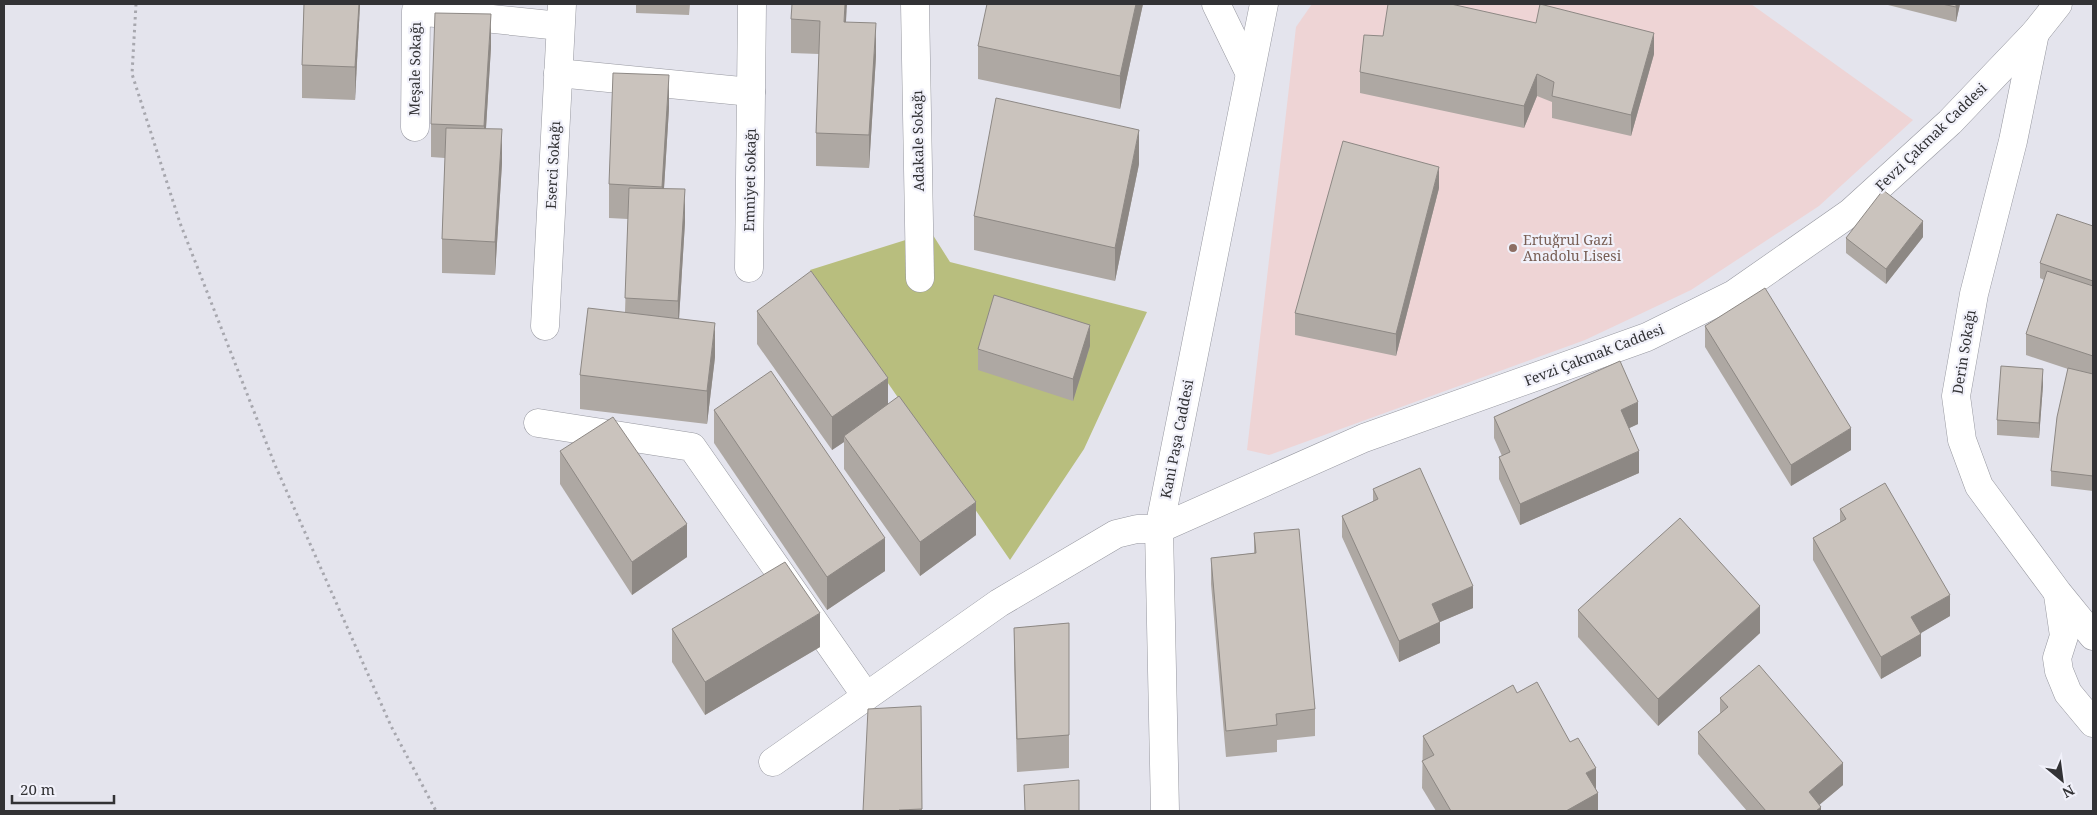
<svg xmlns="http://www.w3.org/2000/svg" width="2097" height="815" font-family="'Noto Serif',serif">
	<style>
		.education { fill: #eed4d5 }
		.green { fill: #b8be7e }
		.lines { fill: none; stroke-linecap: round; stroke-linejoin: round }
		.minor-casing { stroke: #9798a0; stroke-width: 29 }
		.path { stroke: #a7a7ae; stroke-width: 3; stroke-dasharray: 2.5 4; stroke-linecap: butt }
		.minor { stroke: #fff; stroke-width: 28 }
		.wall { fill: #aea8a3 }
		.shaded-wall { fill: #8d8884 }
		.building { fill: #cac3bd; stroke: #8d8884 }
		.education-dot { fill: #8d6e63; stroke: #f1f1fa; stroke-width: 2 }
		.labels { text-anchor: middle; stroke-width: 4.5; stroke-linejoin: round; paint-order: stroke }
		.street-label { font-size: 14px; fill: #323235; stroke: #f1f1fa }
		.education-label { font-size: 14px; fill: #785e54; stroke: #f1f1fa; text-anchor: start }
	</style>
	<rect width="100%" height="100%" fill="#e4e4ed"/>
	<path class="education" d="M1312,4H1751L1913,120L1819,206L1691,290L1585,340L1269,455L1247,450L1296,27Z"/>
	<path class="green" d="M931,232L950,262L1147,312L1084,449L1010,560L810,270Z"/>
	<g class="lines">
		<g class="minor-casing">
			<g id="minor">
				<path d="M915,4L920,278"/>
				<path d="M1216,4L1249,72"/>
				<path d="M2035,33L2013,141L1974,294L1956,396L1962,440L1979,486L2058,593L2093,636"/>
				<path d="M558,73L751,92"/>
				<path d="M415,127L416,11L560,26"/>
				<path d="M749,268L752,4"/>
				<path d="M545,326L562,4"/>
				<path d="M538,423L692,447L866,696"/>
				<path d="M2058,595L2064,636L2057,658L2059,671L2068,693L2093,723"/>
				<path d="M773,762L999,603L1116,534L1137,529H1159L1364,438L1647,337L1734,294L1850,213L1950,122L2035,33L2058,4"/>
				<path d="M1165,811L1159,529L1264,4"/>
			</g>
		</g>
		<path class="path" d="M136,4L132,74L180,223L275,465L391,726L436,811"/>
		<use href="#minor" class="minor"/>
	</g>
	<g class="wall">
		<path d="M304,4H360L355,100L302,98V65Z"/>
		<path d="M636,4H690L689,15L636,13Z"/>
		<path d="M1143,4L1120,109L978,79V46Z"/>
		<path d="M1884,4H1960L1956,22Z"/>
		<path d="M791,19L846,22L876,56L869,168L816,166V133L819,54L791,53Z"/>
		<path d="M491,47L486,129L502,163L495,275L442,273V239L445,158L431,157V124Z"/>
		<path d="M1654,54L1631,136L1552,118V102L1537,96L1524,128L1360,93V72Z"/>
		<path d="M669,108L664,188L685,222L679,319L715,357L707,424L580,409V375L625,312L628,219L609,218V184Z"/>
		<path d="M1139,164L1115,281L974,250V216Z"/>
		<path d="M1439,188L1396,356L1295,335V313Z"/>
		<path d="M2093,226V491L2051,486V471L2068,369L2026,355V334L2044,280L2040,278V263Z"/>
		<path d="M1923,237L1886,284L1846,253V238Z"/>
		<path d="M757,311L888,404L976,535L920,576L844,469V442L832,450L757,344Z"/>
		<path d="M1705,326L1851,450L1791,486L1705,347Z"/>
		<path d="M1090,346L1073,401L978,370V349Z"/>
		<path d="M2043,385L2039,438L1997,435V420Z"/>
		<path d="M714,410L885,571L827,610L714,443Z"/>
		<path d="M1494,417L1638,424L1629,428L1639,473L1520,525L1499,479V457L1502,456L1494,438Z"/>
		<path d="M560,451L687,557L632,595L560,484Z"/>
		<path d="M1373,489L1473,608L1440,622V643L1399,662L1342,537V516L1373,502Z"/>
		<path d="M1840,509L1950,616L1920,633L1921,656L1881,679L1813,560V538L1840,522Z"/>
		<path d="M1254,533L1315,709V736L1277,740V752L1226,757L1211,584V558L1254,553Z"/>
		<path d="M1578,610L1760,633L1658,726L1578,637Z"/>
		<path d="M1069,623V768L1017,772L1014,662V628Z"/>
		<path d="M672,629L820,647L705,715L672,662Z"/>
		<path d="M1517,693L1596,789L1598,811H1436L1422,788L1423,736Z"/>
		<path d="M1720,698L1843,785L1819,805L1821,811H1747L1698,754V732L1720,713Z"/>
		<path d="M921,706L922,811H863Z"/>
	</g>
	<g class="shaded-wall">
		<path d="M359,4H360L355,100V67Z"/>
		<path d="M845,4H847L844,56V22Z"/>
		<path d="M1136,4H1143L1120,109V76Z"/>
		<path d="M1956,4H1960L1956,22Z"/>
		<path d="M491,14V47L484,159V126Z"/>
		<path d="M876,23V56L869,168V135Z"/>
		<path d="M1654,33V54L1631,136V115Z"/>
		<path d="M1537,74V96L1524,128V106Z"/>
		<path d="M669,75V108L662,220V187Z"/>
		<path d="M502,129V163L495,275V242Z"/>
		<path d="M1139,130V164L1115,281V248Z"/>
		<path d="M1439,167V188L1396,356V334Z"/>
		<path d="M685,189V222L678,335V301Z"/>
		<path d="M1923,221V237L1886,284V269Z"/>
		<path d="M715,323V357L707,424V391Z"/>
		<path d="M1090,325V346L1073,401V379Z"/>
		<path d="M2043,369V385L2039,438V423Z"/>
		<path d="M888,378V411L844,436V442L832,450V417Z"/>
		<path d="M1638,402V424L1621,432V410Z"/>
		<path d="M1851,428V450L1791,486V465Z"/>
		<path d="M1639,451V473L1520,525V504Z"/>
		<path d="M976,502V535L920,576V542Z"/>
		<path d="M687,524V557L632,595V562Z"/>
		<path d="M885,538V571L827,610V577Z"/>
		<path d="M1473,586V608L1440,622V643L1399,662V641L1432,604Z"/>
		<path d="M1950,595V616L1911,639V617Z"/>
		<path d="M1760,606V633L1658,726V699Z"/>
		<path d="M820,613V647L705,715V682Z"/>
		<path d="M1921,634V656L1881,679V657Z"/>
		<path d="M1843,763V785L1812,811L1809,792Z"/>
		<path d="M1596,768V794L1598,793V811H1566L1586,773Z"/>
		<path d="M1821,807V811H1816Z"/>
	</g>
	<g class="building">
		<path d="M304,4H359L355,67L302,65Z"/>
		<path d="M792,4H845L844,22L876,23L869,135L816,133L820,21L791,19Z"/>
		<path d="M987,4H1136L1120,76L978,46Z"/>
		<path d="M1388,4H1451L1536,23L1540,4L1654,33L1631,115L1552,96L1554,82L1537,74L1524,106L1360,72L1364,35L1383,36Z"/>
		<path d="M1942,4H1956V7Z"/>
		<path d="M435,13L491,14L484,126L431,124Z"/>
		<path d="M613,73L669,75L662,187L609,184Z"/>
		<path d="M996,98L1139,130L1115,248L974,216Z"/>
		<path d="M446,128L502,129L495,242L442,239Z"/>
		<path d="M1343,141L1439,167L1396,334L1295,313Z"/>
		<path d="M629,188L685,189L678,301L625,298Z"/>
		<path d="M1883,190L1923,221L1886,269L1846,238Z"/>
		<path d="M2057,214L2093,226V281L2040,263Z"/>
		<path d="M811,271L888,378L832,417L757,311Z"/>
		<path d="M2047,271L2093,286V356L2026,334Z"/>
		<path d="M1765,288L1851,428L1791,465L1705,326Z"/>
		<path d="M994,295L1090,325L1073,379L978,349Z"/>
		<path d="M588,308L715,323L707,391L580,375Z"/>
		<path d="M1620,361L1638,402L1621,410L1639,451L1520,504L1499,457L1510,452L1494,417Z"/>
		<path d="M2001,366L2043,369L2039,423L1997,420Z"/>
		<path d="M2068,368L2093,374V476L2051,471L2057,417Z"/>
		<path d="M771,371L885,538L827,577L714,410Z"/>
		<path d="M899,396L976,502L920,542L844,436Z"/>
		<path d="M613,417L687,524L632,562L560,451Z"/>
		<path d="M1420,468L1473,586L1432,604L1440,622L1399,641L1342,516L1378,499L1373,489Z"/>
		<path d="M1885,483L1950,595L1911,617L1921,634L1881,657L1813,538L1846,519L1840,509Z"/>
		<path d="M1680,518L1760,606L1658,699L1578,610Z"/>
		<path d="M1299,529L1315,709L1276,714L1277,725L1226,731L1211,558L1256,553L1254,533Z"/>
		<path d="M785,562L820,613L705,682L672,629Z"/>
		<path d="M1069,623V735L1017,739L1014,628Z"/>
		<path d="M1759,665L1843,763L1809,792L1821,807L1816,811H1766L1698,732L1728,707L1720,698Z"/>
		<path d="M1537,682L1570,742L1578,738L1596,768L1586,773L1598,793L1566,811H1451L1422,761L1434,755L1423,736L1513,685L1517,693Z"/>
		<path d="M921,706L922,809L899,810V811H863L868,709Z"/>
		<path d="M1079,780V811H1025L1024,785Z"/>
	</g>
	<circle class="education-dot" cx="1513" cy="248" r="5"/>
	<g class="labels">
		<g class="street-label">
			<text transform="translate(415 69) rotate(-89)" y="5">Meşale Sokağı</text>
			<text transform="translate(1931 137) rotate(-44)" y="5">Fevzi Çakmak Caddesi</text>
			<text transform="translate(918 141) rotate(-91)" y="5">Adakale Sokağı</text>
			<text transform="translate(553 165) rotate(-87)" y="5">Eserci Sokağı</text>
			<text transform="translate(750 180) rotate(-89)" y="5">Emniyet Sokağı</text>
			<text transform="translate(1964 352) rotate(-81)" y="5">Derin Sokağı</text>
			<text transform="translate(1594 355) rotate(-21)" y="5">Fevzi Çakmak Caddesi</text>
			<text transform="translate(1177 439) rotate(-79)" y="5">Kani Paşa Caddesi</text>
		</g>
		<g class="education-label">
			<text x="1523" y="245">Ertuğrul Gazi<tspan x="1523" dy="16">Anadolu Lisesi</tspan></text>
		</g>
	</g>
	<rect width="2097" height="815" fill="none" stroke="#323235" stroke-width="10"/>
	<g transform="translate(2062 780) rotate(151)" stroke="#f1f1fa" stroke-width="4" paint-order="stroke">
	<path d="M0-4L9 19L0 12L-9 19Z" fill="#323235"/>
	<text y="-8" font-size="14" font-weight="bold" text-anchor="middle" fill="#323235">N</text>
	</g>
	<path d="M12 795v8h102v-8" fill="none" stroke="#323235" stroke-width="2.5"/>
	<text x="20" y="795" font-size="15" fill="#323235" stroke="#f1f1fa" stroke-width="4" paint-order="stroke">20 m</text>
</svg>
